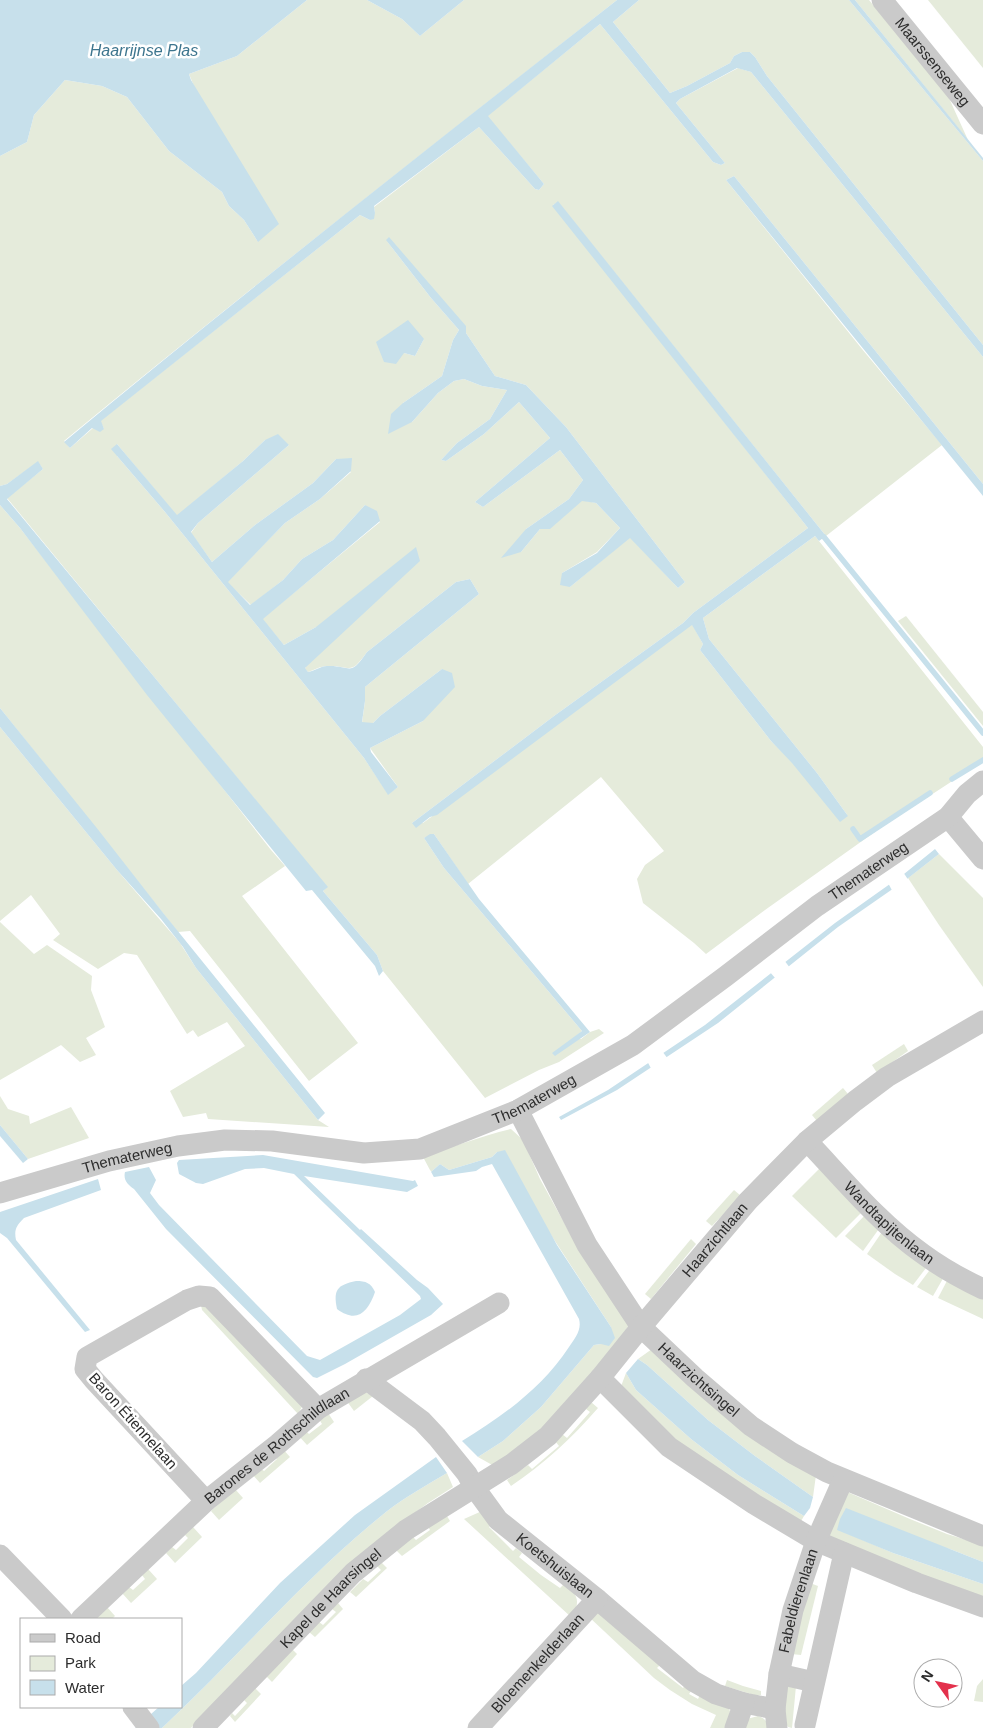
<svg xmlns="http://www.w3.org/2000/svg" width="983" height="1728" font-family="Arial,sans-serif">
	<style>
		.green { fill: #e5ebdb; fill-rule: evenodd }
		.water { fill: #c7e0eb }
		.pier { fill: #fff }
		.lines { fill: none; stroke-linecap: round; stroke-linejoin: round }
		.stream { stroke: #c7e0eb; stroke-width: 5.5 }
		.minor { stroke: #cacaca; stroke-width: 21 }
		.labels { text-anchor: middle; stroke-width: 5; stroke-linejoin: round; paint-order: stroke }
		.street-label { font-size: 15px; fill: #2d2d2d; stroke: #fff }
		.water-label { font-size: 16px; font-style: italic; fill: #3d758e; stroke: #fff }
	</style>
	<rect width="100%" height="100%" fill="#fff"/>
	<g class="green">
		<path d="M307,0H367L402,19L420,36L464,0H617C432,146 246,291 64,441L70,448L93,428L104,429L100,421L360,215L370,220L375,213L374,207L479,127L535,189L539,190L544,184L487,116L600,24L713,162L721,165L725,163L676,103L680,99L738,68L751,72L983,357V484L734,176L726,180L862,349L942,445L826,536L558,202L553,205L808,528L693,613L683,623L554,716L412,823H423L692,624L703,644L700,650L771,741L848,816L817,773L709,639L703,618L815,536L983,747V761L879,829L765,910L706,954L694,943L643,903L637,879L645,865L664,851L601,777L468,884L434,834L424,838L444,868L582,1031L575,1037L581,1039L590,1032L599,1029L604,1033L559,1062L539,1070L485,1098L383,971L377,955L323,891L327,887L7,498L43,469L38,462L7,484L0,486V156L27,142L34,115L65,80L102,86L127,97L169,151L222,192L229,206L244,220L258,242L189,74L237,56ZM386,240L466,333L495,376L526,385L566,427L685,582L678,588L630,537L570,587L562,573L597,552L620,528L596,503L582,500L550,528L540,529L521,552L526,529L569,499L583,480L560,450L483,507L475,502L550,438L519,402L484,434L446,461L441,460L457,443L490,419L507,390L482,386L464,379L454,381L438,393L412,422L403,403L442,376L453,340L459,330L431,298ZM424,339L415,356L404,353ZM265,440L289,445L198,523L191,533L212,562L255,525L313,483L336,459L351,472L320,499L285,523L227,582L251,605L283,580L302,559L333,540L365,505L380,522L262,619L284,645L316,627L305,669L308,672C314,670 321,666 327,666C352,665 349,677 367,652L456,582L470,579L479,594L365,687V701L362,723H373L380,716L442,669L423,721L370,748L398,787L388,794L364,758L165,512L117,456V444L177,516L243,461Z"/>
		<path d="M639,0H849L983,161V345L767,76L755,57L750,52H742L734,56L730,63L687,86L670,93L613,22Z"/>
		<path d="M855,0H869L948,96L968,140Z"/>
		<path d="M928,0H983V68Z"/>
		<path d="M0,505L20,528L271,850L285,866L242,896L358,1043L309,1081L190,931L178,932L0,708Z"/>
		<path d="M906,616L983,712V726L898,621Z"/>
		<path d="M0,727L117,870L180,943L196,968L318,1120L329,1127L208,1119L206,1113L183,1117L170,1091L245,1046L227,1022L198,1037L193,1030L187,1034L137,955L124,953L98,969L53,940L60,934L31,895L0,921Z"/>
		<path d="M939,854L983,898V987L939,925L908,878Z"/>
		<path d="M0,922L34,954L47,945L92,976L91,990L105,1027L86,1038L96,1055L80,1062L61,1045L0,1080Z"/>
		<path d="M904,1044L908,1051L877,1073L872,1065Z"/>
		<path d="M843,1088L848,1094L817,1121L812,1115Z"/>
		<path d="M0,1096L8,1109L29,1116L30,1124L71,1107L89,1138L28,1159L0,1125Z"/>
		<path d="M511,1129L523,1140L540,1179L578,1248L630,1323L621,1338L595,1370L538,1433L494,1466L478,1457L503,1441L541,1407L594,1345L601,1344L611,1327L497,1152L492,1157L449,1170L440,1164L431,1172L422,1155C452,1148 481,1136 511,1129Z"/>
		<path d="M822,1166L864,1210L836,1238L792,1196Z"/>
		<path d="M734,1190L741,1196L712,1226L706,1221Z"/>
		<path d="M867,1213L881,1226L863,1251L845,1236Z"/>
		<path d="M884,1229L929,1264L913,1285L895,1274L867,1254Z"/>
		<path d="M691,1239L696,1244L651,1299L645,1294Z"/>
		<path d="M932,1267L945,1275L933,1296L917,1287Z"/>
		<path d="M949,1277L983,1294V1319L938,1298Z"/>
		<path d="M201,1305H205L303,1405L298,1414L202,1310Z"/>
		<path d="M652,1349L816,1475L813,1497L755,1456L708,1420L647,1365L638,1359Z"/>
		<path d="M626,1373L636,1390L691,1439L738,1475L804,1516L800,1523L677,1445L620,1389Z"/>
		<path d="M357,1393H367L373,1396L354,1411L346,1400Z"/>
		<path d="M591,1402L598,1408C572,1438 544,1464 511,1486L507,1480L528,1465L532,1469L559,1446L555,1441L562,1434L567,1438L590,1412L586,1409Z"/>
		<path d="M328,1413L334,1422L307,1445L298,1435L305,1430L309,1434L322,1424L319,1419Z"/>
		<path d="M282,1448L290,1457L260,1483L252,1474L259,1467L264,1471L277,1459L273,1455Z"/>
		<path d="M447,1473L453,1487L428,1503L393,1529L300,1615L191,1728H162C238,1657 305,1577 386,1512C405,1497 427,1485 447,1473Z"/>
		<path d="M235,1489L243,1498L219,1520L211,1511Z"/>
		<path d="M845,1491L910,1519L947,1534L983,1545V1562L950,1549L837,1529L893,1553L983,1584V1601L825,1539Z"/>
		<path d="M482,1511L493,1523L489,1527L513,1551L516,1548L522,1553L519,1557L541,1575L560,1588L564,1584C577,1593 582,1602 571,1617L464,1519Z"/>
		<path d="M445,1513L450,1521L402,1556L396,1550L413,1537L416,1540L430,1530L427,1525Z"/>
		<path d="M193,1527L202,1537L175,1563L166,1553L172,1547L176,1550L188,1538L185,1535Z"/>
		<path d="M381,1562L387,1568L356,1597L350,1592L363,1579L368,1582L381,1570L377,1566Z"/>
		<path d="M148,1569L157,1579L131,1603L122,1593L129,1587L133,1590L145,1579L142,1575Z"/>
		<path d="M810,1583L818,1586L801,1655L791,1654Z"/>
		<path d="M338,1603L343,1609L315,1637L309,1632L319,1622L323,1625L336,1612L332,1609Z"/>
		<path d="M107,1607L115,1616L112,1619H94Z"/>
		<path d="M599,1612L661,1664L657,1668L683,1688L686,1684L693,1688L689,1694L698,1699L701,1693L727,1706L730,1711L728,1728H710L716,1715L692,1704L670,1690L654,1678L588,1616Z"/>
		<path d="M292,1649L297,1654L272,1682L266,1676Z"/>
		<path d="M983,1679V1702L974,1701L977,1686Z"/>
		<path d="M727,1680L743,1686L761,1691V1695H754L725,1686Z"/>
		<path d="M787,1685L796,1686L792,1728L788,1727L784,1720Z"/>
		<path d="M255,1688L261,1694L235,1722L230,1716L232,1713L235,1716L247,1703L244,1700Z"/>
		<path d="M758,1716C764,1718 768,1721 768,1728H741L747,1719Z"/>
	</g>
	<g class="water">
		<path d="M0,0H307L237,56L189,74L191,80L279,224L258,242L244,220L229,206L222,192L169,151L127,97L102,86L65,80L34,115L27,142L0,156Z"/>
		<path d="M367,0H464L420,36L402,19Z"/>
		<path d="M617,0H639L613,22L670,93L687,86L730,63L734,56L742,52H750L755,57L767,76L983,345V357L751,72L737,68L680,99L676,103L725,163L721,165L713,162L600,24L488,116L544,184L539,190L535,189L479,127L374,206L375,213L374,219L370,220L360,215L101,421L104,429L100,432L92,428L70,448L64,442C246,291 431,146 617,0Z"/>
		<path d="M849,0H855L983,158V161Z"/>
		<path d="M734,176L983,484V496L726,180Z"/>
		<path d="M558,201L826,536L819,541L815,536L703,618L709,639L817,773L848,816L840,822L792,763L771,741L700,650L703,644L692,625L437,815L430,817L416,828L412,823L554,716L683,623L693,613L808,528L552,206Z"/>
		<path d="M389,237L466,326V333L495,376L526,385L566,427L685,582L678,588L630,538L570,587L560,585L562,573L597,553L620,528L596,503L582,501L550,529H540L521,552L501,558L526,529L569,499L583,480L560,450L483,507L475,502L550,438L519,402L484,434L446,461L441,460L457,443L490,419L507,390L482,386L464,379L454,381L438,393L412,422L388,434L391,414L403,403L442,376L453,340L459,330L431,298L386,240Z"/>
		<path d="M408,320L424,339L415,356L404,353L396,364L384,362L376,342Z"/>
		<path d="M278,434L289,445L198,523L191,532L212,562L255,525L313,483L336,459L352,458L351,471L320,499L285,523L228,582L250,605L283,580L302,559L333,540L365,505L377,511L380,521L263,619L284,645L316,627L416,547L420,561L305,668L308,672C314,671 321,666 327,666C352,665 349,678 367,652L456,582L470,579L479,594L365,687V701L362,722L373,723L380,716L442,669L452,673L455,687L423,721L370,748L371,752L398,787L388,795L364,758L165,512L111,449L117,444L177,515L243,461L265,440Z"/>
		<path d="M38,461L43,469L7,499L328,887L323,891L377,955L383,971L379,976L375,966L312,890L306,891L147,695L20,528L0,505V486L7,484Z"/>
		<path d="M0,708L96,827L164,914L325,1113L318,1120L196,968L183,947L161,919L117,870L0,727Z"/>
		<path d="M430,834H434L479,899L590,1032L555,1056L552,1053L582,1031L444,868L424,838Z"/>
		<path d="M935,849L939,854L907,879L838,927L718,1023L617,1090L561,1120L559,1117L608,1090L705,1025L835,923L904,874Z"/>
		<path d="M0,1125L28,1159L23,1163L0,1136Z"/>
		<path d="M505,1150L557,1245L611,1327L615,1338L609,1346L601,1344L594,1345L541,1407L503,1441L478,1457L462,1441C503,1416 542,1388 569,1347C575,1338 582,1330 579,1319L492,1164L482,1167L476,1171L434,1177L407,1192L304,1176L360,1230L361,1229L417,1280L428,1288L443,1304L431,1315L345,1364L317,1378L313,1377L166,1229L134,1189C128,1185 123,1180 125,1172L149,1167L156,1180L150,1193L159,1205L307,1356L320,1360L400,1315L421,1299L420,1296L294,1174L264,1168L245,1169L203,1184L196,1183L179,1174L177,1163L179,1160L263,1155L413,1181L431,1172L440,1164L449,1170L492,1157L497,1152Z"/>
		<path d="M98,1179L101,1190L24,1218C16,1226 14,1230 16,1240L90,1330L85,1332L7,1238L0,1233V1212Z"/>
		<path d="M356,1281C366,1281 371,1283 375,1292C368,1312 357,1324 337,1309C333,1290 337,1285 356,1281Z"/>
		<path d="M638,1359L647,1365L708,1420L755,1456L813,1497L810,1508L804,1516L738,1475L691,1439L636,1390L626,1373Z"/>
		<path d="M436,1457L447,1473C427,1485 405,1497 386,1512C305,1577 238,1657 162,1728H135L159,1707H181V1686L196,1673L280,1583L355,1515Z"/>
		<path d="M846,1508L983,1562V1584L893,1553L837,1530L840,1519Z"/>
	</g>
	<g class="pier">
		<path d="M903,872L909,881L893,892L888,883Z"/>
		<path d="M784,960L790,968L776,979L769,971Z"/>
		<path d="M662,1051L668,1059L652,1070L647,1061Z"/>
		<path d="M430,1170L435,1179L419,1188L414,1178Z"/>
	</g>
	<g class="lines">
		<g class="stream">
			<path d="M824,537L983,733"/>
			<path d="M952,779L983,760"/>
			<path d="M853,829L860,839L930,793"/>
		</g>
		<g class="minor">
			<path id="s1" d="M882,0L983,124"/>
			<path d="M948,817L983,859"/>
			<path id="s2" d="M518,1110L587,1245L641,1327L695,1378L751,1426L792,1453L827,1472L983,1536"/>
			<path id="s3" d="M807,1141C844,1180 879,1223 923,1254C942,1268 962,1279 983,1289"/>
			<path id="s4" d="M0,1193L109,1161L178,1146L225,1140L272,1141L364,1153L420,1149L518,1110L633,1045L726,976L817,906L948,817L967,794L983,781"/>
			<path d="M600,1378L669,1447L754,1504L816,1541L917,1583L983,1607"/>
			<path id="s5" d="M366,1379L422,1421L437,1437L467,1474L474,1487L498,1520L597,1599L693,1681L716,1694L744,1703L775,1709"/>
			<path d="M206,1501L94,1380L85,1369L87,1357L187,1300L199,1296L210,1297L318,1409"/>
			<path d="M0,1555L62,1619"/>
			<path id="s6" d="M81,1619L206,1501L278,1444L318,1409L499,1303"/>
			<path d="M779,1674L814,1682"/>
			<path d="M133,1707L149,1728"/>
			<path d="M805,1725L844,1553"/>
			<path id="s7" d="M203,1728L353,1573L406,1530L512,1464L548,1436L600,1378L641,1327L748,1201L807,1141L855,1101L887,1077L983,1021"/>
			<path id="s8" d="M478,1728L597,1599"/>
			<path d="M735,1728L744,1703"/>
			<path id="s9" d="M777,1728L775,1709L779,1674L793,1610L816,1541L843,1480"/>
		</g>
	</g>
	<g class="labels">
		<g class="street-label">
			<text dy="5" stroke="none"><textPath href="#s1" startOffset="80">Maarssenseweg</textPath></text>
			<text dy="5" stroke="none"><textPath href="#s4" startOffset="958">Thematerweg</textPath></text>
			<text dy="5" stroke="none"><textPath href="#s4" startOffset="552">Thematerweg</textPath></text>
			<text dy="5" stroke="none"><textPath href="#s4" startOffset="132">Thematerweg</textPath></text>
			<text dy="5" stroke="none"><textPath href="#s3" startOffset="116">Wandtapijtenlaan</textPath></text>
			<text dy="5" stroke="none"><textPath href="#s7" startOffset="712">Haarzichtlaan</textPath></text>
			<text dy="5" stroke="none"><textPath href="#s2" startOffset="328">Haarzichtsingel</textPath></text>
			<text transform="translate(133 1421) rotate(48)" y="5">Baron Étiennelaan</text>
			<text dy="5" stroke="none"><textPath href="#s6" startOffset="262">Barones de Rothschildlaan</textPath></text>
			<text dy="5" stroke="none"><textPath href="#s5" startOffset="268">Koetshuislaan</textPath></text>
			<text dy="5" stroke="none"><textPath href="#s7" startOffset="182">Kapel de Haarsingel</textPath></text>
			<text dy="5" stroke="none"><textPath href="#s9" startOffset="130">Fabeldierenlaan</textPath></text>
			<text dy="5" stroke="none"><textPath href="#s8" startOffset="88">Bloemenkelderlaan</textPath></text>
		</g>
		<g class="water-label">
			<text x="144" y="56">Haarrijnse Plas</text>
		</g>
	</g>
	<rect x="20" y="1618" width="162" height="90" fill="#ffffff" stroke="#ababab"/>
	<rect x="30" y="1634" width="25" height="8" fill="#cacaca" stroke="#ababab"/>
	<text x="65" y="1643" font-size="15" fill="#2d2d2d">Road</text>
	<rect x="30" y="1656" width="25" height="15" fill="#e5ebdb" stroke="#ababab"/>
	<text x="65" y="1668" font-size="15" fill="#2d2d2d">Park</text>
	<rect x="30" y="1680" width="25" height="15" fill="#c7e0eb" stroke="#ababab"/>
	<text x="65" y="1693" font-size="15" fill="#2d2d2d">Water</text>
	<g transform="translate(938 1683) rotate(303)"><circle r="24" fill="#ffffff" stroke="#ababab"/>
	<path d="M0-4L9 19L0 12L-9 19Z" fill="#e3314c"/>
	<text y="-8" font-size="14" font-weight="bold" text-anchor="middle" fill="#2d2d2d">N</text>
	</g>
</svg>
